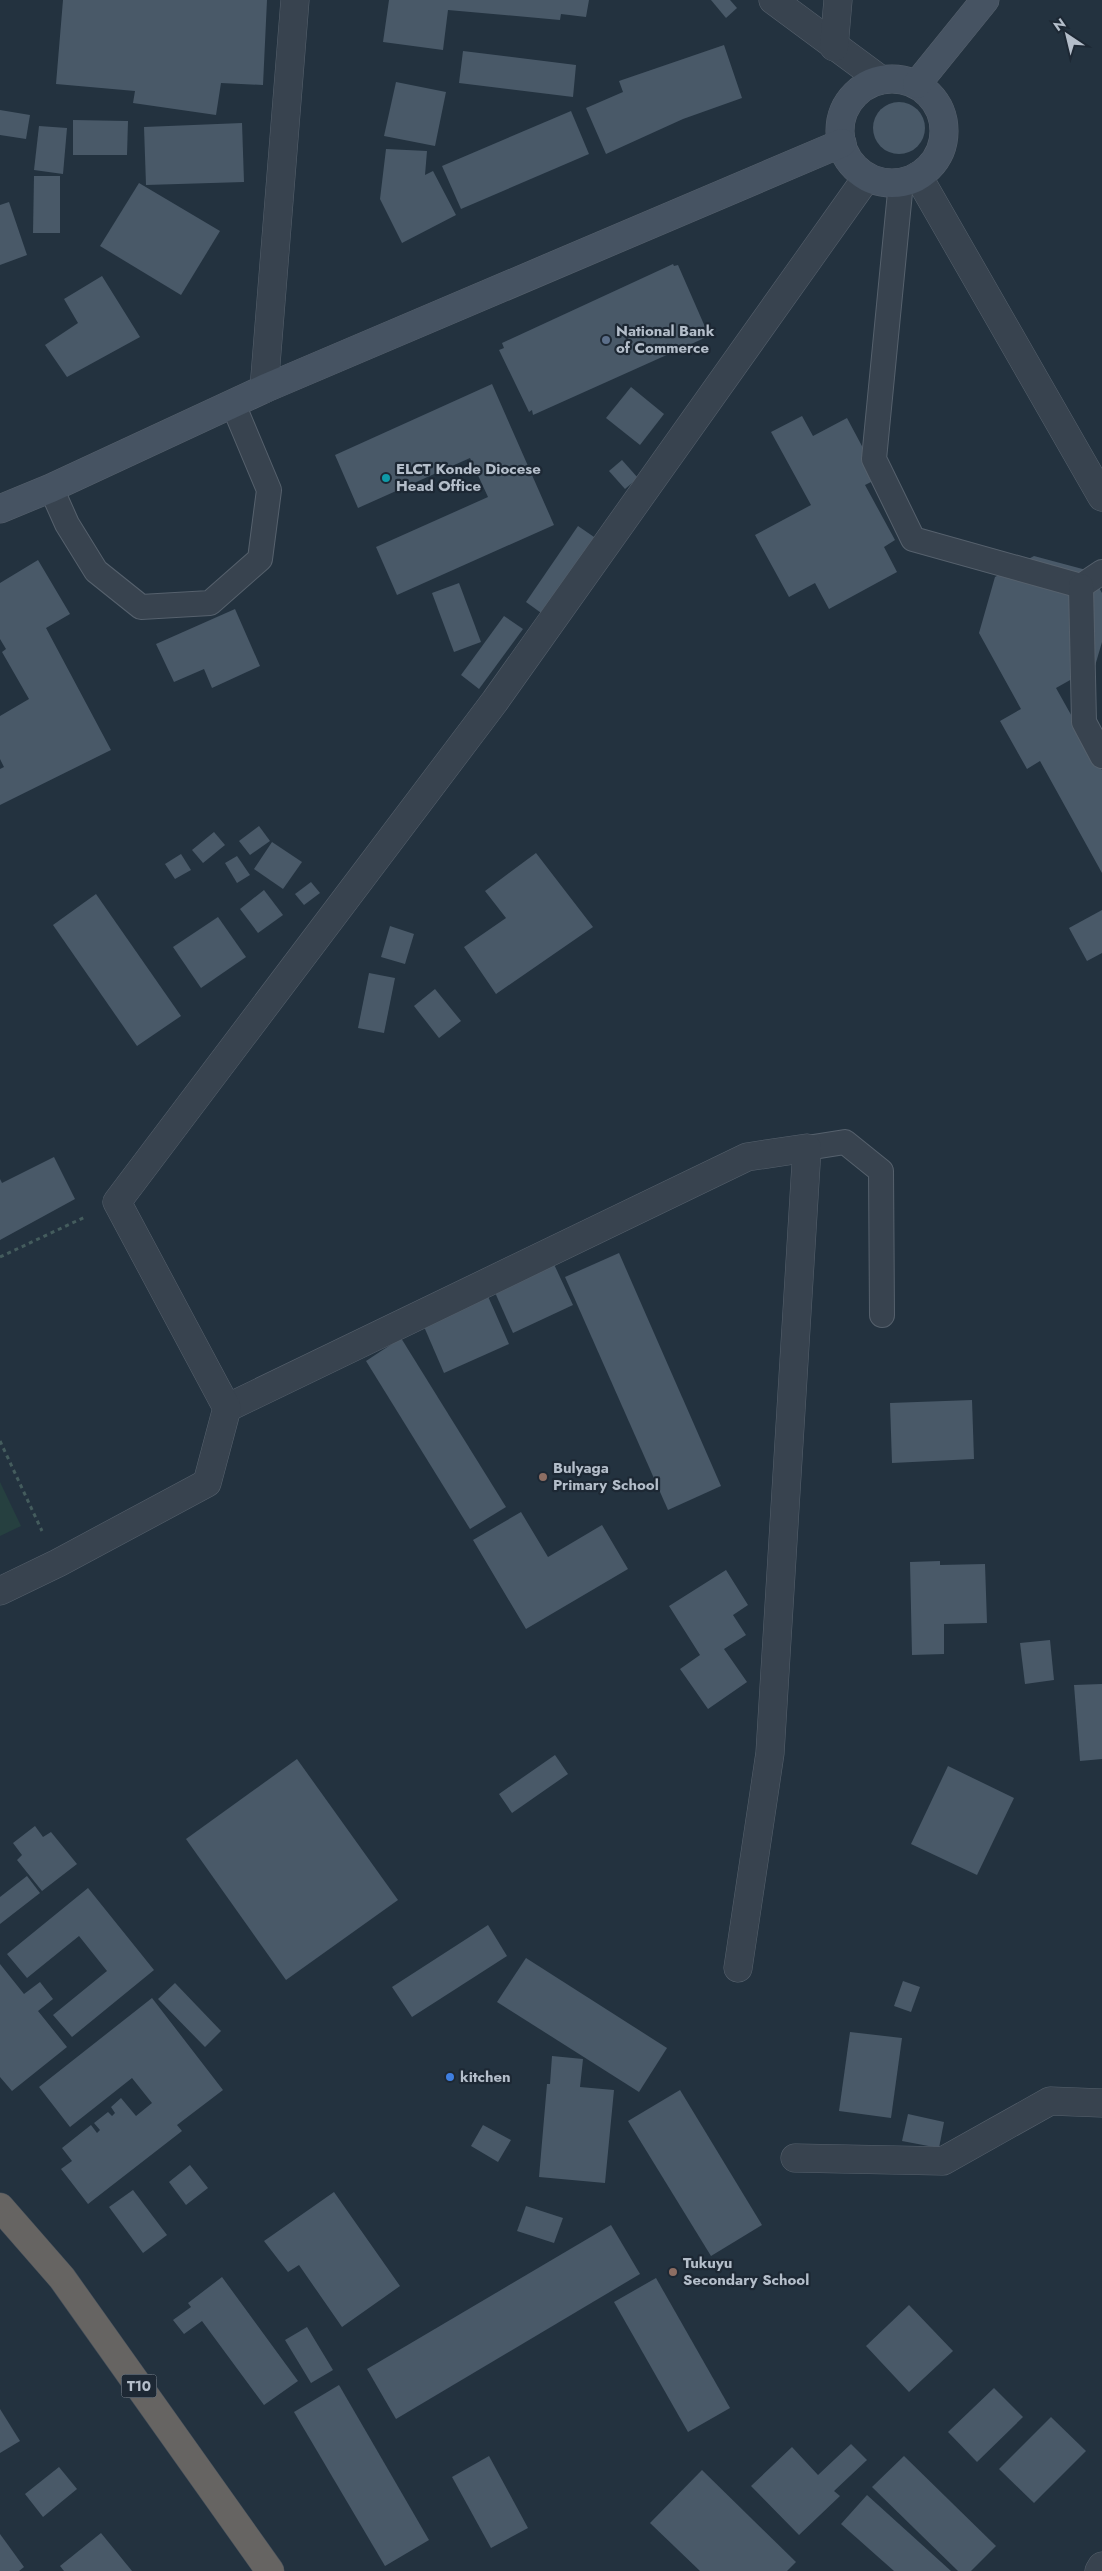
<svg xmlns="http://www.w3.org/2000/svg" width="1102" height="2571" font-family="Jost,sans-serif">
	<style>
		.green { fill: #264040 }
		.building { fill: #495968 }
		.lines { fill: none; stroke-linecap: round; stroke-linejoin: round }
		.service-casing { stroke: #56616d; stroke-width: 26 }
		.minor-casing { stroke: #56616d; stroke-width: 29 }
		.tertiary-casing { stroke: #56616d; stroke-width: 29 }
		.secondary-casing { stroke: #56616d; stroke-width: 29 }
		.trunk-casing { stroke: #434e5a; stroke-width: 29 }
		.path { stroke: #445c5d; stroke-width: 3; stroke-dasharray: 4 4; stroke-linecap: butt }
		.service { stroke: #38434f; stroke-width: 24 }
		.minor { stroke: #38434f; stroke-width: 28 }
		.tertiary { stroke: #38434f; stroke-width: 28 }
		.secondary { stroke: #465362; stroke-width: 28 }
		.trunk { stroke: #666462; stroke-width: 28 }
		.service-dot { fill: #5c6f8a; stroke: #1d2834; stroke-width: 2 }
		.culture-dot { fill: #0f9aa8; stroke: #1d2834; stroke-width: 2 }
		.education-dot { fill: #8d6e63; stroke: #1d2834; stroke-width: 2 }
		.shop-dot { fill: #3f7fe0; stroke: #1d2834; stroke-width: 2 }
		.labels { text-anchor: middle; stroke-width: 4.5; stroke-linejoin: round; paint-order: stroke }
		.shield { fill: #1d2834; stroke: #87919d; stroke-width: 1 }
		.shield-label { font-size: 14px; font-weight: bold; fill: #b4beca }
		.poi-label { font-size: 15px; font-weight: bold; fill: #b4beca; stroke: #1d2834; text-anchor: start }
	</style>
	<rect width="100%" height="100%" fill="#23323f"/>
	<path class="green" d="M0,1482L21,1526L0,1536Z"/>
	<g class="building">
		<path d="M63,0H267L263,85L221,83L216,115L133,103L135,91L56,84Z"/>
		<path d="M389,0H589L586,17L561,14L560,20L448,10L443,50L383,42Z"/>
		<path d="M711,0H730L737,8L726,18Z"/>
		<path d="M724,45L742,98L683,119L606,154L586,108L623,92L619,81Z"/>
		<path d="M463,51L576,65L573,97L459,83Z"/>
		<path d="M396,82L446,92L435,146L384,136Z"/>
		<circle cx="899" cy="128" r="26"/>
		<path d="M0,110L30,115L26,139L0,135Z"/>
		<path d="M571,111L589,154L461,209L442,166Z"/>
		<path d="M73,120L128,121L127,155H73Z"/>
		<path d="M242,123L244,182L146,185L144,127Z"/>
		<path d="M39,126L67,128L63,174L34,170Z"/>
		<path d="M386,149L427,151L425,175L433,171L456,215L402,243L380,199Z"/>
		<path d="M34,176H60V233H33Z"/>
		<path d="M139,183L220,231L181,295L100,246Z"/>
		<path d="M9,202L27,255L0,265V205Z"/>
		<path d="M673,264L674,266L678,265L709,336L533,415L532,410L529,412L499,350L504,348L502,343Z"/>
		<path d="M102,276L140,337L67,377L45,345L78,323L64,299Z"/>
		<path d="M492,384L554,525L397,595L376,547L488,497L470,458L358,508L335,455Z"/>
		<path d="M631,387L664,414L640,445L606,418Z"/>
		<path d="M802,416L813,436L847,418L879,478L865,485L895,540L884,547L897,572L829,609L815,583L789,597L755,535L811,505L771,432Z"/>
		<path d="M622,460L638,478L625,489L609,471Z"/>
		<path d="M578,526L597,539L544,615L526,602Z"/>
		<path d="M1034,556L1090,571L1102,593V642L1095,666L1056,688L1102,770V873L1040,761L1027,769L1000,721L1021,709L979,633L995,577Z"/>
		<path d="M38,560L70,614L46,628L111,750L0,805V769L4,767L0,759V716L29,699L2,652L6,649L0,639V583Z"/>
		<path d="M459,583L481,642L454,652L432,593Z"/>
		<path d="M235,609L260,666L212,688L204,669L174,682L156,644Z"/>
		<path d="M504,616L523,629L479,689L461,675Z"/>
		<path d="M259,826L270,841L250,855L239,841Z"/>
		<path d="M214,832L225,845L203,863L192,850Z"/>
		<path d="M272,842L302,862L283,889L254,869Z"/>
		<path d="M536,853L593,927L496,994L464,947L506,918L485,891Z"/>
		<path d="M181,854L191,870L175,879L165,864Z"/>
		<path d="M237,856L250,875L237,883L225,863Z"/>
		<path d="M311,882L320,893L304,905L295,894Z"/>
		<path d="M264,890L283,915L258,933L240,909Z"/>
		<path d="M96,894L181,1016L137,1046L53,925Z"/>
		<path d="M1102,910V953L1087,961L1069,928Z"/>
		<path d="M218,917L246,957L201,988L173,947Z"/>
		<path d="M390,926L414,934L405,964L381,957Z"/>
		<path d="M369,973L395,978L384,1033L358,1028Z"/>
		<path d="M435,989L461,1021L439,1038L414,1006Z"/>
		<path d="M54,1157L75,1199L0,1240V1179L2,1183Z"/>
		<path d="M619,1253L721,1486L668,1510L565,1277Z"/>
		<path d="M552,1260L573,1305L513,1333L493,1288Z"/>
		<path d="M487,1294L509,1344L444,1373L422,1322Z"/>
		<path d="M401,1338L506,1507L470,1529L366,1361Z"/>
		<path d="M972,1400L974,1459L892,1463L890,1403Z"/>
		<path d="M521,1512L548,1557L602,1525L628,1569L526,1629L473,1540Z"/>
		<path d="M940,1561V1565L985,1564L987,1623L944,1624V1654L912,1655L910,1562Z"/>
		<path d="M726,1570L748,1605L733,1615L746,1635L724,1649L747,1682L708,1709L680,1669L700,1655L669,1606Z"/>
		<path d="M1050,1640L1054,1680L1025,1684L1020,1643Z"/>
		<path d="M1102,1684V1759L1080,1761L1074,1685Z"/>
		<path d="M555,1755L568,1774L512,1813L499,1794Z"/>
		<path d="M297,1759L398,1900L286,1980L186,1839Z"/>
		<path d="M948,1766L1014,1798L977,1875L911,1844Z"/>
		<path d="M35,1826L43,1837L51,1832L77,1864L42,1891L17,1860L22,1855L13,1843Z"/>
		<path d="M27,1876L40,1893L0,1924V1897Z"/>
		<path d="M88,1888L154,1970L72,2037L53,2015L107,1971L79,1936L27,1978L7,1954Z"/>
		<path d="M488,1925L507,1956L412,2017L392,1987Z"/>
		<path d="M526,1958L667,2048L639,2092L497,2002Z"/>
		<path d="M0,1964L24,1994L40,1982L53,1999L38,2011L67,2047L12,2091L0,2077Z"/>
		<path d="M903,1981L920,1987L911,2012L894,2006Z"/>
		<path d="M175,1983L221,2031L205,2047L158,1999Z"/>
		<path d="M152,1998L223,2090L177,2125L182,2131L88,2204L61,2169L72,2161L62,2148L91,2125L97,2133L100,2130L94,2123L108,2112L112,2116L115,2113L111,2107L121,2098L136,2116L152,2103L132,2078L70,2127L39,2087Z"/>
		<path d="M850,2032L902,2038L891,2118L839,2111Z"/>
		<path d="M552,2056L583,2059L580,2087L614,2090L605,2183L539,2177L547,2084H550Z"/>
		<path d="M680,2090L762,2225L711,2256L628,2121Z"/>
		<path d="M908,2114L944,2122L939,2148L902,2141Z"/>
		<path d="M483,2125L511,2140L498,2162L471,2146Z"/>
		<path d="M190,2165L208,2188L186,2205L169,2182Z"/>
		<path d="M133,2190L167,2235L143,2253L109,2207Z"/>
		<path d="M334,2192L400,2286L342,2327L299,2265L288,2272L264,2241Z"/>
		<path d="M526,2206L563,2218L554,2243L517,2231Z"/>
		<path d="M611,2225L640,2274L396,2419L367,2369Z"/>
		<path d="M222,2277L298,2381L264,2405L202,2321L184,2334L173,2320L191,2307L188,2303Z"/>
		<path d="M656,2278L730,2408L688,2432L614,2302Z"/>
		<path d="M909,2305L953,2351L909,2392L866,2346Z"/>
		<path d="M307,2327L333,2370L311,2383L285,2340Z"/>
		<path d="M339,2385L429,2540L385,2566L294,2412Z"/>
		<path d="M994,2388L1023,2417L977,2462L948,2432Z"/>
		<path d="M0,2409L20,2441L0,2453Z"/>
		<path d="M1051,2417L1086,2451L1034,2503L999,2469Z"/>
		<path d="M851,2444L867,2460L834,2491L840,2496L799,2535L751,2486L792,2447L818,2475Z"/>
		<path d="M489,2456L528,2528L491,2548L452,2477Z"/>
		<path d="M904,2456L996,2546L971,2571H958L872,2487Z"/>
		<path d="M59,2467L77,2489L43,2517L25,2494Z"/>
		<path d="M702,2470L796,2562L787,2571H700L650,2523Z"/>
		<path d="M867,2495L951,2571H894L841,2524Z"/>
		<path d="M101,2533L132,2571H64L60,2566Z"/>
		<path d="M0,2534L24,2567L19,2571H0Z"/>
	</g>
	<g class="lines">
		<g class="service-casing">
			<g id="service">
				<path d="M901,182L874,459L913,539L1081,586L1102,572"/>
				<path d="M51,488L67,524L96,571L141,607L210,603L260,559L269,490L233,404"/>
				<path d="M1081,586L1084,722L1102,756"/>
				<path d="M807,1148L845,1142L881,1171L882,1315"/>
			</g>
		</g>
		<g class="minor-casing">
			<g id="minor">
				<path d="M773,0L881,80"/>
				<path d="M834,47L838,0"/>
				<path d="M264,389L295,0"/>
				<path d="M227,1408L747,1157L807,1148L770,1753L738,1968"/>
				<path d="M0,1591L58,1563L207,1483L227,1408L117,1202L495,701L867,177"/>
				<path d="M795,2158L943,2161L1050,2101L1102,2103"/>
			</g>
		</g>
		<g class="tertiary-casing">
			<g id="tertiary">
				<path d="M918,176L1102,497"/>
				<path d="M1099,2571L1102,2566"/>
			</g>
		</g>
		<g class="secondary-casing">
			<g id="secondary">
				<circle cx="892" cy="131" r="52"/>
				<path d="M917,84L985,0"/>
				<path d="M0,509L51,488L264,389L842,143"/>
			</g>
		</g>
		<g class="trunk-casing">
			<path id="trunk" d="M0,2207L62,2278L270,2571"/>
		</g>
		<g class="path">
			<path d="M0,1257L85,1217"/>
			<path d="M0,1441L42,1531"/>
		</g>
		<use href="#service" class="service"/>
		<use href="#minor" class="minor"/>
		<use href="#tertiary" class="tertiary"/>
		<use href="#secondary" class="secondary"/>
		<use href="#trunk" class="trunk"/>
	</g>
	<circle class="service-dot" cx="606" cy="340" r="5"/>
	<circle class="culture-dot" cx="386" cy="478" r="5"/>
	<g class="education-dot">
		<circle cx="543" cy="1477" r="5"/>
		<circle cx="673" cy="2272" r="5"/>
	</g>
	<circle class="shop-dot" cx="450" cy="2077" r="5"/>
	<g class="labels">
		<rect class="shield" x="121.5" y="2374.5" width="35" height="23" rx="4"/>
		<g class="shield-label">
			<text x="139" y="2391">T10</text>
		</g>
		<g class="poi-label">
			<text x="616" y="336">National Bank<tspan x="616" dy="17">of Commerce</tspan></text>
			<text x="396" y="474">ELCT Konde Diocese<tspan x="396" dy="17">Head Office</tspan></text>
			<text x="553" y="1473">Bulyaga<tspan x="553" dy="17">Primary School</tspan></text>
			<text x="460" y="2082">kitchen</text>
			<text x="683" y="2268">Tukuyu<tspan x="683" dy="17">Secondary School</tspan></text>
		</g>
	</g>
	<g transform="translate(1067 35) rotate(325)" stroke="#1d2834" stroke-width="4" paint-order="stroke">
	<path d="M0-4L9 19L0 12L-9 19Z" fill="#b4beca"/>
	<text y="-8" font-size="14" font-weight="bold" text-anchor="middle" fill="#b4beca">N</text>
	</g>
</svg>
